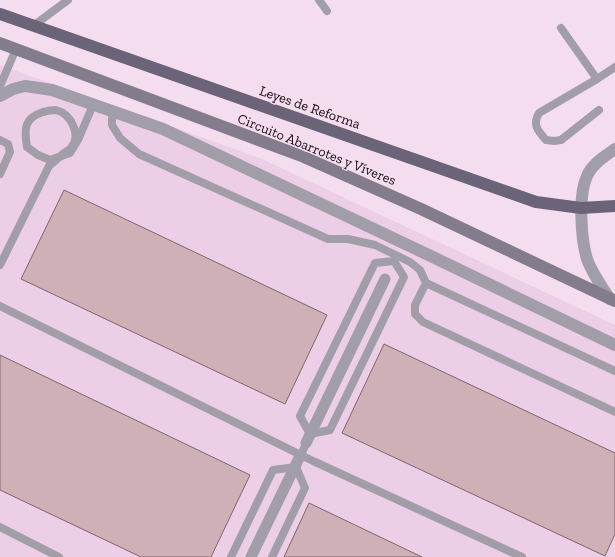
<svg xmlns="http://www.w3.org/2000/svg" width="615" height="557" font-family="'Zilla Slab',serif">
	<style>
		.built { fill: #edcee7 }
		.building { fill: #cfb0b7; stroke: #81656c }
		.lines { fill: none; stroke-linecap: round; stroke-linejoin: round }
		.service { stroke: #a29ea9; stroke-width: 8 }
		.pedestrian { stroke: #a29ea9; stroke-width: 11 }
		.minor { stroke: #a29ea9; stroke-width: 12 }
		.tertiary { stroke: #a29ea9; stroke-width: 12 }
		.secondary { stroke: #827c8c; stroke-width: 12 }
		.primary { stroke: #6b6377; stroke-width: 12 }
		.service-bridge { stroke: #a29ea9; stroke-width: 8 }
		.labels { text-anchor: middle; stroke-width: 3; stroke-linejoin: round; paint-order: stroke }
		.street-label { font-size: 14px; fill: #140c12; stroke: #f5ddf0 }
	</style>
	<rect width="100%" height="100%" fill="#f5ddf0"/>
	<path class="built" d="M0,65L262,159L615,325V557H0Z"/>
	<g class="building">
		<path d="M64,190L327,315L285,404L21,279Z"/>
		<path d="M384,344L615,453V534L605,556L342,433Z"/>
		<path d="M0,355L250,475L211,557H141L0,490Z"/>
		<path d="M309,503L422,557H284Z"/>
	</g>
	<g class="lines">
		<g class="service">
			<path d="M319,0L327,11"/>
			<path d="M33,26L68,0"/>
			<path d="M561,28L597,79"/>
			<path d="M0,86L16,49"/>
			<path d="M599,110L561,140L554,141L546,140C538,131 532,125 539,113L597,79L615,67"/>
			<path d="M112,111V125L120,138L139,154L328,239H348L375,245L410,262L420,270L426,283L415,305V314L423,322L615,412"/>
			<path d="M0,140L8,144L10,152L0,174"/>
			<path d="M63,154C65,152 69,150 71,148C82,135 71,114 56,110C52,110 47,111 43,112C24,118 24,129 27,147L38,155L50,160L70,153L78,140L93,105"/>
			<path d="M426,283L615,371"/>
			<path d="M0,306L313,461L522,557"/>
			<path d="M310,434L330,430L404,277L394,261"/>
			<path d="M0,527L59,557"/>
			<path d="M272,557L305,488L296,467"/>
		</g>
		<g class="pedestrian">
			<path d="M306,443L385,279"/>
			<path d="M251,557L299,458"/>
		</g>
		<path class="minor" d="M0,96L13,89L25,86L52,90L163,129L437,259L615,345"/>
		<path class="tertiary" d="M610,299C601,286 592,273 587,259C581,239 578,195 587,176C592,164 605,156 615,149"/>
		<path class="secondary" d="M0,43L304,157L421,209L615,301"/>
		<path class="primary" d="M0,14L536,202L581,208L615,206"/>
		<g class="service-bridge">
			<path d="M0,265L49,166L63,154"/>
			<path d="M231,557L273,470L296,467L310,434L300,416L375,263L394,261"/>
		</g>
	</g>
	<g class="labels">
		<g class="street-label">
			<text transform="translate(310 107) rotate(19)" y="5">Leyes de Reforma</text>
			<text transform="translate(317 149) rotate(22)" y="5">Circuito Abarrotes y Víveres</text>
		</g>
	</g>
</svg>
